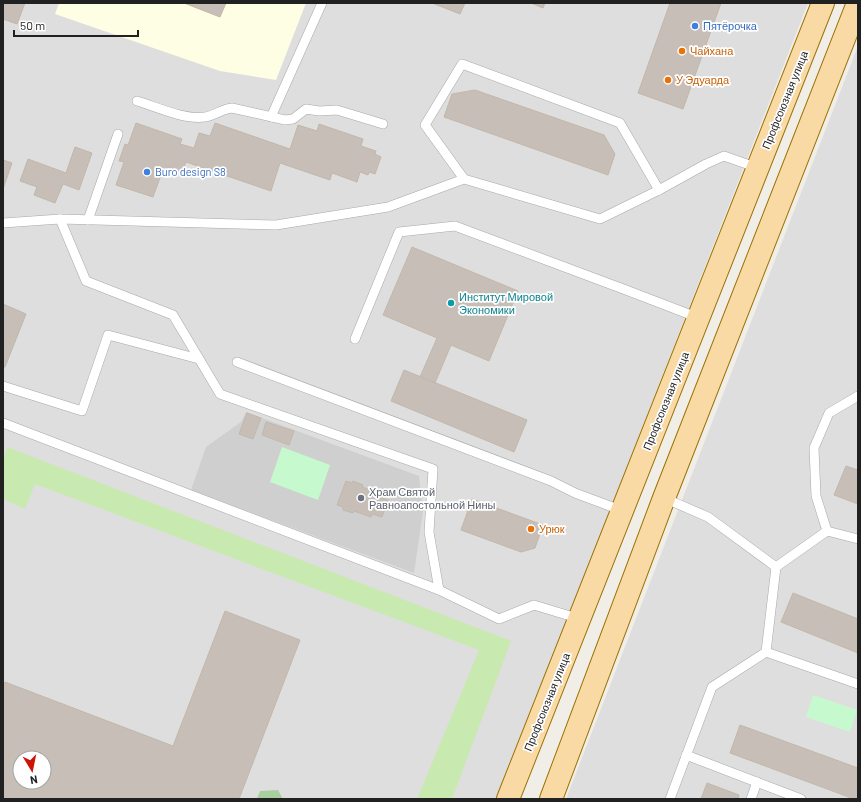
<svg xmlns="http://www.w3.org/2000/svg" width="861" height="802" font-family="Barlow,sans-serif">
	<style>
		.residential { fill: #dfdede; fill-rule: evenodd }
		.education { fill: #fdfee3 }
		.religious { fill: #cfcfcf }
		.grass { fill: #c8e9b0 }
		.forest { fill: #a9cf9e }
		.park { fill: #c7f9ce }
		.building { fill: #c6beb7; stroke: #c2b7aa; fill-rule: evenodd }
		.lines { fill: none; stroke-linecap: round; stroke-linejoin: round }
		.service-casing { stroke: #a8a8a8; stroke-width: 10 }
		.primary-casing { stroke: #9a7204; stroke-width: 24 }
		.service { stroke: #fff; stroke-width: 9 }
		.primary { stroke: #fadaa4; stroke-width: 22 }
		.shop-dot { fill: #3f7fe0; stroke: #fff; stroke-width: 1.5 }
		.food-dot { fill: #e8710a; stroke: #fff; stroke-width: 1.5 }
		.culture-dot { fill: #0f9aa8; stroke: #fff; stroke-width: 1.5 }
		.worship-dot { fill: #6b7280; stroke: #fff; stroke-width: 1.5 }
		.labels { text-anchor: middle; stroke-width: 3.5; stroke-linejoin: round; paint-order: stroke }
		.shop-label { font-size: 11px; fill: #366cbe; stroke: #fff; text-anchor: start }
		.food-label { font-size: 11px; fill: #c56008; stroke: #fff; text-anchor: start }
		.street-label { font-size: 11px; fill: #212121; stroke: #fff }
		.culture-label { font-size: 11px; fill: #0d838f; stroke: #fff; text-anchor: start }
		.worship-label { font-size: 11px; fill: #5b616d; stroke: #fff; text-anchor: start }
	</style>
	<rect width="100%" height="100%" fill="#f1eee8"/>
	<g class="residential">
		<path d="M3,3H808L497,799H3ZM20,758H44V782H20Z"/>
		<path d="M858,46V799H566Z"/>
	</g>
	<path class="education" d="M59,3H306L276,80L220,71L55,14Z"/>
	<path class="religious" d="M246,412L419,476L423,511L414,573L191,490L206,447L241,422Z"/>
	<path class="grass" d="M7,447L511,641L452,799H417L479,650L35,484L25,509L3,499V461Z"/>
	<path class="forest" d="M278,790L283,799H257L260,791Z"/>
	<g class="park">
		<path d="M282,447L330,465L318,500L270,482Z"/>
		<path d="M813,695L857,710L850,732L806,717Z"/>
	</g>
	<g class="building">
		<path d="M3,3H25L17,24L3,19Z"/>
		<path d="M184,3H226L220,17Z"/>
		<path d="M432,3H465L460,14Z"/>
		<path d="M531,3H545L543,8Z"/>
		<path d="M670,3H721L683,109L638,93Z"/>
		<path d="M475,90L604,135L615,154L608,175L444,117L452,94Z"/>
		<path d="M136,123L182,139L180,144L194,148L199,133L210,136L215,123L290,149L298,125L317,131L319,124L363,139L361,146L376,151L375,154L381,157L375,174L369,172L368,175L360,172L357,182L332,173L330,180L280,163L271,191L186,162L182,172L168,167L164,176L161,175L153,197L116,185L124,162L119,161L125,144L128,145Z"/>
		<path d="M75,147L92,153L79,190L63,184L55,203L34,195L37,187L20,181L28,159L66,173Z"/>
		<path d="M3,160L12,163L3,189Z"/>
		<path d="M412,247L518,291L489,361L451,345L435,383L420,377L437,338L383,315Z"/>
		<path d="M3,304L26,314L5,367H3Z"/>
		<path d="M404,370L527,420L514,452L391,401Z"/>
		<path d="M247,413L261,418L253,439L239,434Z"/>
		<path d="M266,422L294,431L289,445L262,435Z"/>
		<path d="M846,466L858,470V504L834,495Z"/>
		<path d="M346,481L352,483L353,481L363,485L362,487L380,493L378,497L388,500L382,517L372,514L371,517L354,511L353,513L343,510V507L337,505Z"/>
		<path d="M472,499L543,525L535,548L521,552L461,530Z"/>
		<path d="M793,593L858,619V653L781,622Z"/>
		<path d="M225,611L300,640L239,799H3V688L5,682L173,746ZM20,758H44V782H20Z"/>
		<path d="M740,725L858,768V799H854L730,753Z"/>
		<path d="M707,783L739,795L738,799H701Z"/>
	</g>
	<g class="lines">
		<g class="service-casing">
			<g id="service">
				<path d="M137,101C157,107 184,120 205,117C214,116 222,109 232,108L285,120L293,119L306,109L319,111L337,110L383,124"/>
				<path d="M271,117L322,3"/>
				<path d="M464,179L425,125L462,64L620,123L659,190"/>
				<path d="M60,219L86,281L173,315L220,394L433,469L429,532L439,590"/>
				<path d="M88,220L118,134"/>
				<path d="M3,223L60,219L276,225L388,207L464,179L600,219L659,190L706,164L724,156L758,168"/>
				<path d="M355,339L399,232L455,226L626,290L699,318"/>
				<path d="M237,362L551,481L575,493L623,511"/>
				<path d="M3,386L82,411L108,335L199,359"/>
				<path d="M3,423L439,590L499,619L534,605L580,619"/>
				<path d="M664,498L708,517L776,567L766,652L712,687L670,799"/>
				<path d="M827,531L816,496L814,448L829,413L858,396"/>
				<path d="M776,567L827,531L858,539"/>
				<path d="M766,652L858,684"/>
				<path d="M686,755L801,799"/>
				<path d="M751,799L757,782"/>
			</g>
		</g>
		<g class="primary-casing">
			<g id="primary">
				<path d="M508,799L823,3"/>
				<path d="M551,799L664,498L858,3"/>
			</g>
		</g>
		<use href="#service" class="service"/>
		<use href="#primary" class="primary"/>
	</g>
	<g class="shop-dot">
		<circle cx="695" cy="26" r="4"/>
		<circle cx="147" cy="172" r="4"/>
	</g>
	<g class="food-dot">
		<circle cx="682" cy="51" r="4"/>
		<circle cx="668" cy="80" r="4"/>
		<circle cx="531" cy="529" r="4"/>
	</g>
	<circle class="culture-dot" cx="451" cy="303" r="4"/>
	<circle class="worship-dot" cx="361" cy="498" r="4"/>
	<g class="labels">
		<g class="shop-label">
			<text x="703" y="30">Пятёрочка</text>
			<text x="155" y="176">Buro design S8</text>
		</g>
		<g class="food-label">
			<text x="690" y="55">Чайхана</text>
			<text x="676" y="84">У Эдуарда</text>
			<text x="539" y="533">Урюк</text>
		</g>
		<g class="street-label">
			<text transform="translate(785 100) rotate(-68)" y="4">Профсоюзная улица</text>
			<text transform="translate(666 401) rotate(-68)" y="4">Профсоюзная улица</text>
			<text transform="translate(547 702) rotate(-68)" y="4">Профсоюзная улица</text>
		</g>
		<g class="culture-label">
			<text x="459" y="301">Институт Мировой<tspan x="459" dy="13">Экономики</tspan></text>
		</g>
		<g class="worship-label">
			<text x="369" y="496">Храм Святой<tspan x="369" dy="13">Равноапостольной Нины</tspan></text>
		</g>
	</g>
	<rect width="861" height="802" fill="none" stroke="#212121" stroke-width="8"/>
	<g transform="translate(32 770) rotate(170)"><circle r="19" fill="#ffffff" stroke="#a6a6a6"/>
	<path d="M0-3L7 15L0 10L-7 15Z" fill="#cd1305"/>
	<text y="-6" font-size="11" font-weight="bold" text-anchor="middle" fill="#212121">N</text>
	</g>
	<path d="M14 30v6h124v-6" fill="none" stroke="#212121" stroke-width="2"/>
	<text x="20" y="30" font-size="12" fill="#212121" stroke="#ffffff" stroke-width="3" paint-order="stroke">50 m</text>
</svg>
